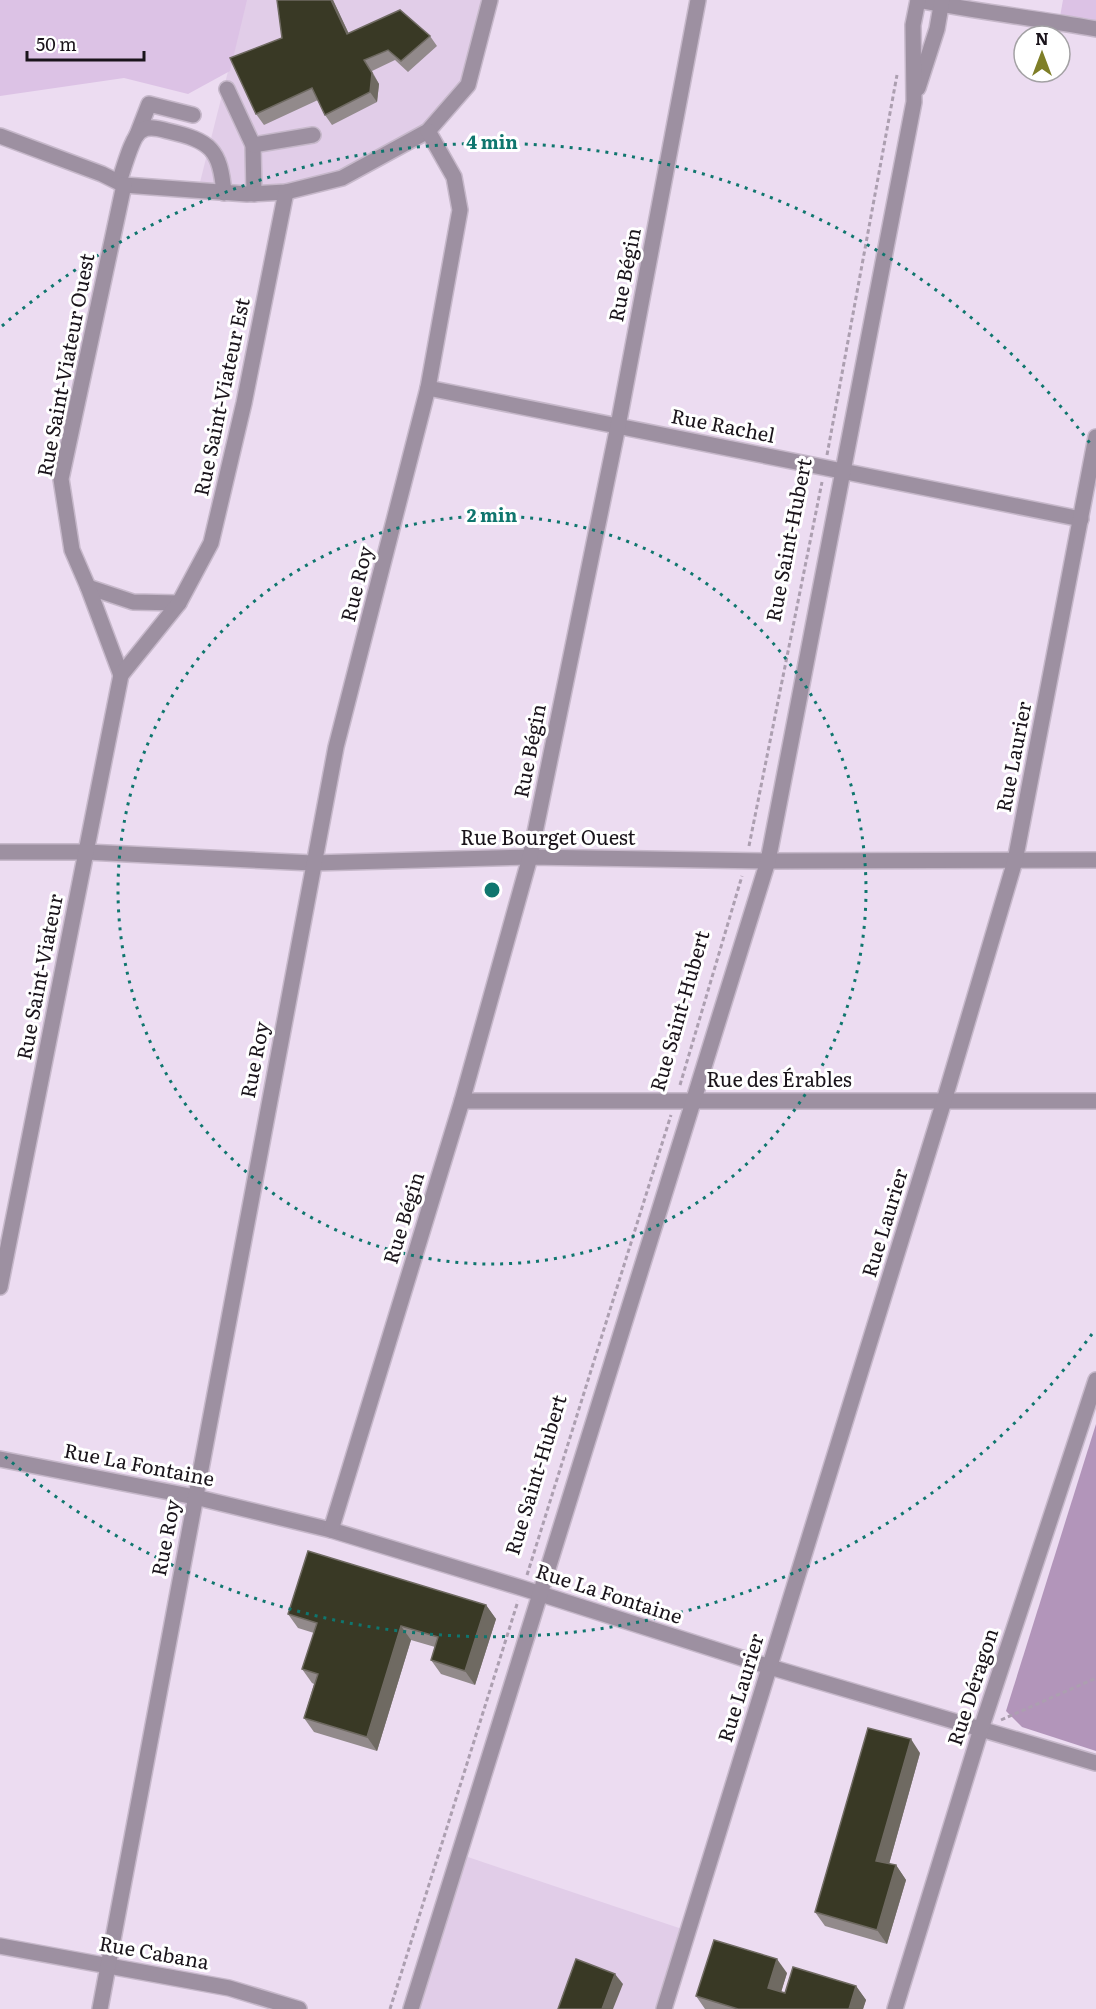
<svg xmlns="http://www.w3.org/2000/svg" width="1096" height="2009" font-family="Literata,serif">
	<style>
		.built { fill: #e1cde8 }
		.green { fill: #dcc2e5 }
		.forest { fill: #b295ba }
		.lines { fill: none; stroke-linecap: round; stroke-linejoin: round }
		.minor-casing { stroke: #c6b8ca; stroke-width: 18 }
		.path { stroke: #ac9fb0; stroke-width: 3; stroke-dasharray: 4.5 3; stroke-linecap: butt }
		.minor { stroke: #9d90a1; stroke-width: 15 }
		.wall { fill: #928a8b }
		.shaded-wall { fill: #6f6a62 }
		.building { fill: #393925; stroke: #6f6a62; stroke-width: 1.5 }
		.ring { fill: none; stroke: #0f766e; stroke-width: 3; stroke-dasharray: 3 6 }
		.labels { text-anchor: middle; stroke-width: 6; stroke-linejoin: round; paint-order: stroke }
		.street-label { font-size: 20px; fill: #1a141b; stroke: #fff }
		.centre { fill: #0f766e; stroke: #fff; stroke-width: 3 }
		.ring-label { font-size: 18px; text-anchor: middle; font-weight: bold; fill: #0f766e; stroke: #fff; stroke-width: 6; stroke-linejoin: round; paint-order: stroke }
	</style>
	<rect width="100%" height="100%" fill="#ecdcf1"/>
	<g class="built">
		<path d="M246,0H490L479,73L432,135L282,195L197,194Z"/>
		<path d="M459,1854L688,1931L664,2009H411Z"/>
	</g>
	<g class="green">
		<path d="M0,0H247L230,71L188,94L124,78L0,96Z"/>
		<path d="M1063,0H1096V29L1059,22Z"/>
	</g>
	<path class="forest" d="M1096,1424V1751L1022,1727L1006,1711Z"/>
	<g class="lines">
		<g class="minor-casing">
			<g id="minor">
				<path d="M918,0C977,12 1037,18 1096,29"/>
				<path d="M918,88L937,29L942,0"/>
				<path d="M227,89L253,145L254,194"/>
				<path d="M137,135L149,104L193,115"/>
				<path d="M0,136L102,174L124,185L247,194L286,192L342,178L428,131L468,85L490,0"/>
				<path d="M253,145L313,135"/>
				<path d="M119,182C123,171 132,136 141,131C149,125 160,129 168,131C211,141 220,149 224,193"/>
				<path d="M428,388L1081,519"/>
				<path d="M88,587L133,602L179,603"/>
				<path d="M121,675L88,587L72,550L61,479L124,185"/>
				<path d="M0,852H86L313,863L530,857L768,861L1096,860"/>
				<path d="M462,1101H1096"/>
				<path d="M0,1287L121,675L179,603L211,543L244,403L286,192"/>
				<path d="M0,1459L195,1497L331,1530L522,1588L770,1667L1096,1763"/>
				<path d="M331,1530L462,1101L530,857L618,426L698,0"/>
				<path d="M0,1946L229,1988L299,2009"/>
				<path d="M100,2009L336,747L428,388L460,210L454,177L428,131"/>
				<path d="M411,2009L768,861L914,102L913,25L918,0"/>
				<path d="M664,2009L944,1101L1015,861L1096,437"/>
				<path d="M895,2009L981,1729L1096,1380"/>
			</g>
		</g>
		<g class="path">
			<path d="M827,455L897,75"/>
			<path d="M749,846L822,482"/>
			<path d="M680,1085L742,876"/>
			<path d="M527,1575L671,1115"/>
			<path d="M1001,1720L1096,1678"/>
			<path d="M390,2009L518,1601"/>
		</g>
		<use href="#minor" class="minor"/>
	</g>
	<g class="wall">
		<path d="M277,0H333L349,34L430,36L437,46L408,72L395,60L372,71L379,84L377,102L332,125L325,115L318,100L264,125L256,114L282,38Z"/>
		<path d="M486,1605L496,1619L475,1685L441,1674L431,1660L435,1647L411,1640L377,1751L314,1732L304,1718L314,1684L312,1683L302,1669L314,1633L298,1628L288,1614Z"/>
		<path d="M920,1753L889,1864L896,1865L906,1880L887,1944L825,1926L815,1912Z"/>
		<path d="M787,1973L781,1992L785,1993L856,1986L866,2000L863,2009H705L696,1996Z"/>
	</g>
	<g class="shaded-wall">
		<path d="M331,0H333L354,45L347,34Z"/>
		<path d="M364,60L379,84L377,102L370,92Z"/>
		<path d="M486,1605L496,1619L475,1685L465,1671Z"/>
		<path d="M401,1626L411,1640L377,1751L367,1737Z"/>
		<path d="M911,1739L920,1753L886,1875L876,1861Z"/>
		<path d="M896,1865L906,1880L887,1944L877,1930Z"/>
		<path d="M777,1959L787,1973L778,2002L768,1988Z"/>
		<path d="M615,1974L623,1984L613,2009H602Z"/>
		<path d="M856,1986L866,2000L863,2009H849Z"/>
	</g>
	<g class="building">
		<path d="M277,0H331L347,34L400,10L430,36L401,61L388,50L364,60L372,73L370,92L325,115L312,88L256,114L230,58L282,38Z"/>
		<path d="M308,1551L486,1605L465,1671L431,1660L438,1637L401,1626L367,1737L304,1718L318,1674L302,1669L317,1623L288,1614Z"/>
		<path d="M868,1728L911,1739L876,1861L896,1865L877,1930L815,1912Z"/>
		<path d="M714,1940L777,1959L768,1988L785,1993L793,1967L856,1986L849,2009H738L696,1996Z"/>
		<path d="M576,1959L615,1974L602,2009H558Z"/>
	</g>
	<g class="ring">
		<circle cx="492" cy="890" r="374"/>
		<path d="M1092 1334A747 747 0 0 1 2 1454M2 326A747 747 0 0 1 1092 446"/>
	</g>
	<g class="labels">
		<g class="street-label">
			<text transform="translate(625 275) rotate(-79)" y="7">Rue Bégin</text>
			<text transform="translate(66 365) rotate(-79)" y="7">Rue Saint-Viateur Ouest</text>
			<text transform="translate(222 397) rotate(-78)" y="7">Rue Saint-Viateur Est</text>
			<text transform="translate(723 426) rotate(11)" y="7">Rue Rachel</text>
			<text transform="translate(789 540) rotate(-79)" y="7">Rue Saint-Hubert</text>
			<text transform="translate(357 584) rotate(-76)" y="7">Rue Roy</text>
			<text transform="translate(530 751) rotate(-79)" y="7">Rue Bégin</text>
			<text transform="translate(1014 757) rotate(-79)" y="7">Rue Laurier</text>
			<text x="548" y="845">Rue Bourget Ouest</text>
			<text transform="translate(40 977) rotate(-79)" y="7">Rue Saint-Viateur</text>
			<text transform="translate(680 1011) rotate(-74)" y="7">Rue Saint-Hubert</text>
			<text transform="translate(255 1060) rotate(-79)" y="7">Rue Roy</text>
			<text x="779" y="1087">Rue des Érables</text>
			<text transform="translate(404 1218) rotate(-73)" y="7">Rue Bégin</text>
			<text transform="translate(885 1223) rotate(-73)" y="7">Rue Laurier</text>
			<text transform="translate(139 1465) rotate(11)" y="7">Rue La Fontaine</text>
			<text transform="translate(536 1475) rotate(-73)" y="7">Rue Saint-Hubert</text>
			<text transform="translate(166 1538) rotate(-79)" y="7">Rue Roy</text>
			<text transform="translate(609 1594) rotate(18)" y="7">Rue La Fontaine</text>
			<text transform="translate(973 1687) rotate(-72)" y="7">Rue Déragon</text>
			<text transform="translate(741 1688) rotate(-73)" y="7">Rue Laurier</text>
			<text transform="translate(154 1953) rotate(10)" y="7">Rue Cabana</text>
		</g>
	</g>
	<circle cx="492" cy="890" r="9" class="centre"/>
	<g class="ring-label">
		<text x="492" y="149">4 min</text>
		<text x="492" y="522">2 min</text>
	</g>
	<g transform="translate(1042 54)"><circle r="28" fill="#ffffff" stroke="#a3a1a4" stroke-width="1.5"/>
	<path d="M0-4.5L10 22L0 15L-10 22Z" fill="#7e7e27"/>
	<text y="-9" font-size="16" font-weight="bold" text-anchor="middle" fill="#1a141b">N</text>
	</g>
	<path d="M27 51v9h117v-9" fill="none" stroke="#1a141b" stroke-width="3"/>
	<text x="36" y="51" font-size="18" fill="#1a141b" stroke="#ffffff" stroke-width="4.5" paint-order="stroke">50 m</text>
</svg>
